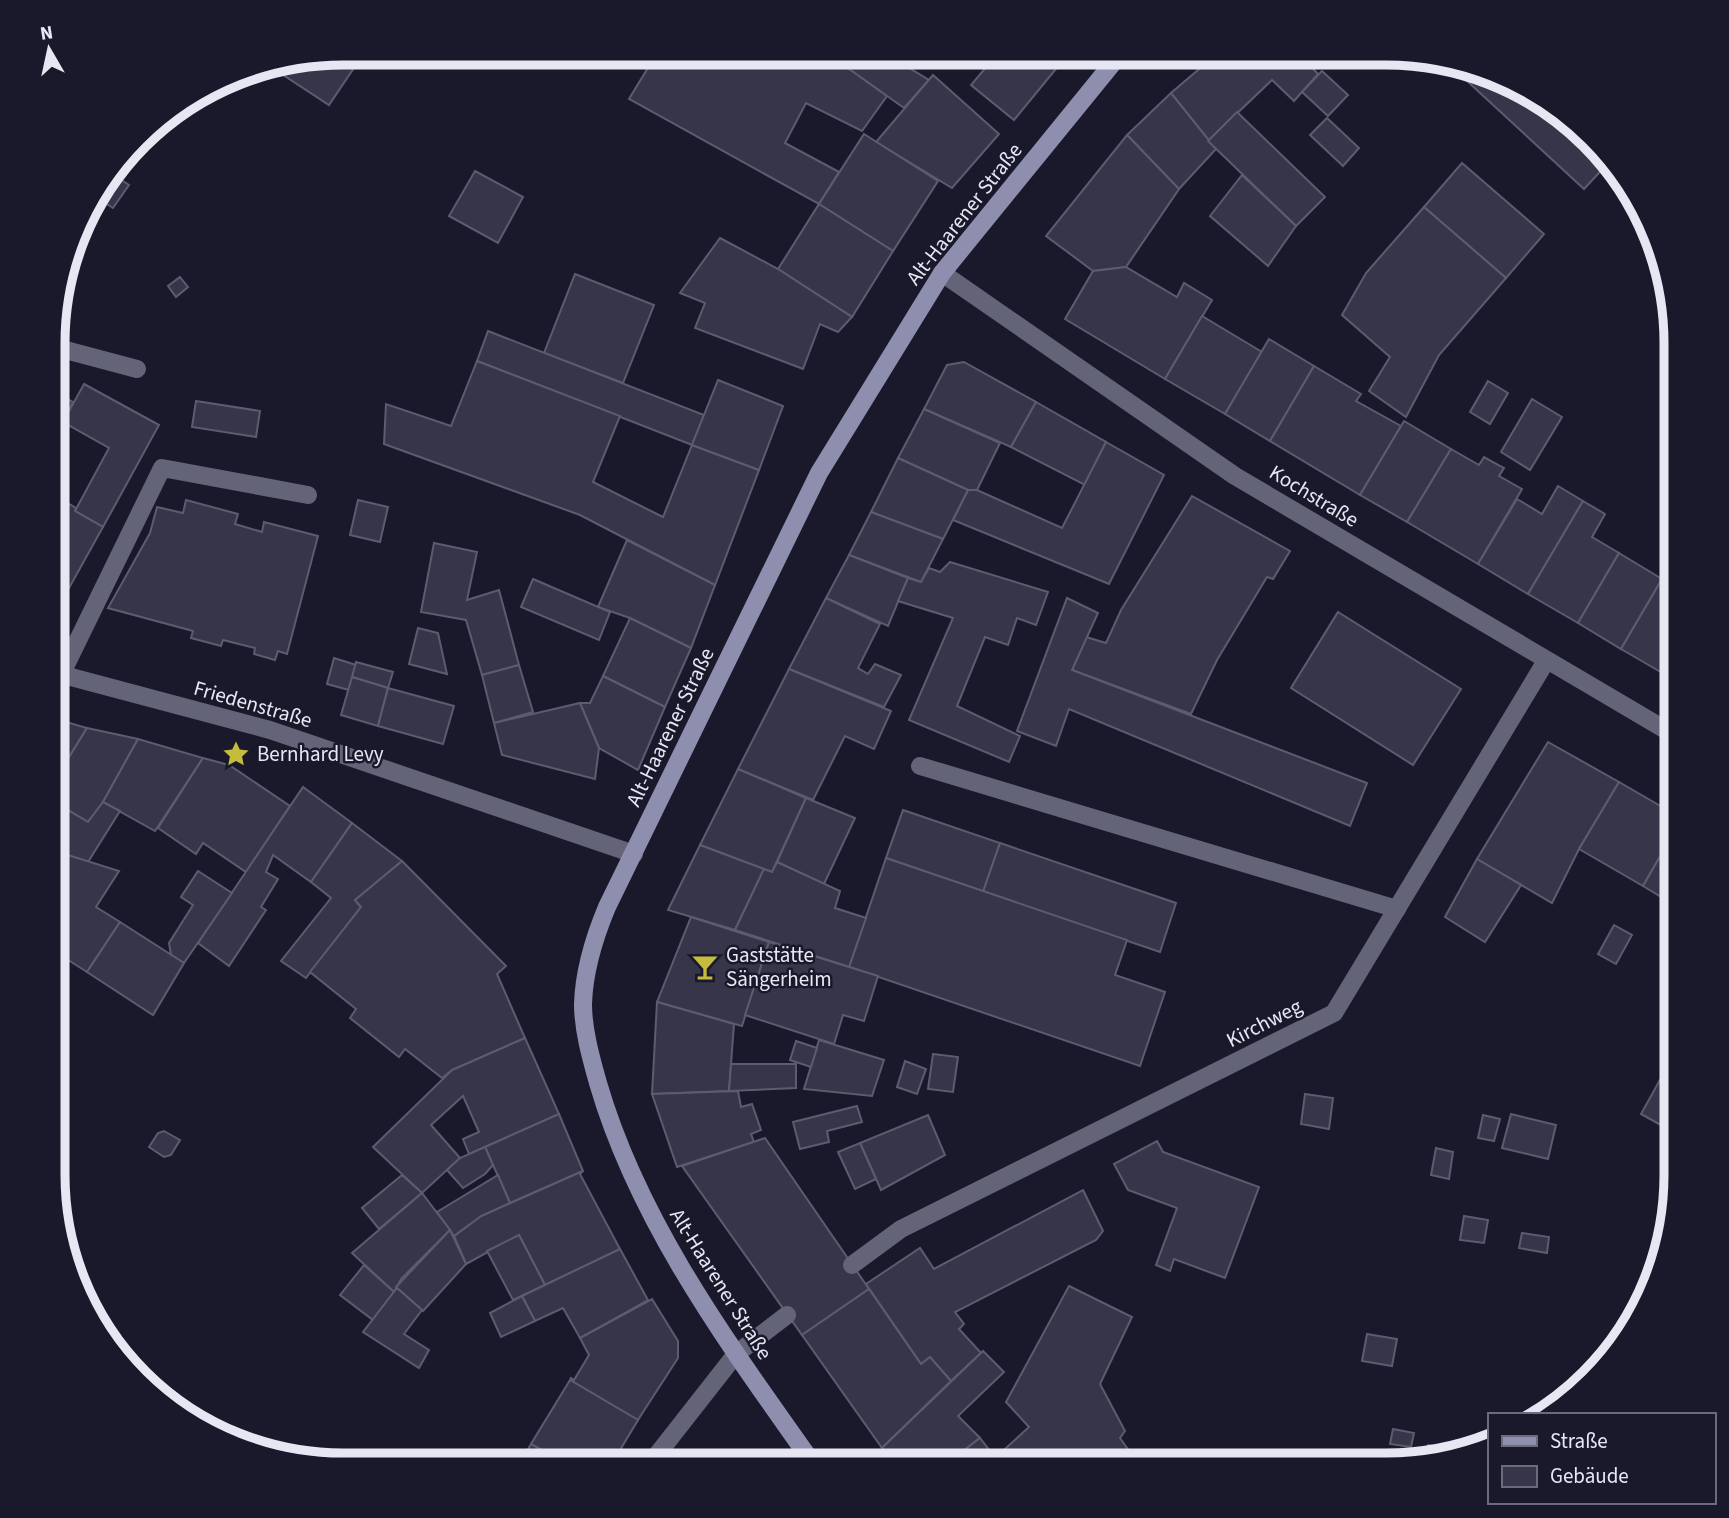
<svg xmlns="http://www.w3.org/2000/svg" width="1729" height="1518" font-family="'Source Sans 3',sans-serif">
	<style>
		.building { fill: #363549; stroke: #5c5c71; stroke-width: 2 }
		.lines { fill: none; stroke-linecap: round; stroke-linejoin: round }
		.lane { stroke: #646478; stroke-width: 18 }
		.street { stroke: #646478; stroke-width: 18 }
		.secondary { stroke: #8e8eae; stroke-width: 18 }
		.labels { text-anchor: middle; stroke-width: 5; stroke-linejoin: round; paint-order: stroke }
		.street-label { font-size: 21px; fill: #e7e7f4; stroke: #1a192b }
		.poi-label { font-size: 21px; fill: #e7e7f4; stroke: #1a192b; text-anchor: start }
		.rim { fill: none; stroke: #e7e7f4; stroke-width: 9 }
	</style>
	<rect width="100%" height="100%" fill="#1a192b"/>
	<g class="building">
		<path d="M342,52L364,53L329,105L268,65Z"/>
		<path d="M657,53H827L887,96L862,131L806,103L785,143L839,172L819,204L629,99Z"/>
		<path d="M827,53H916L906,66L929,80L904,108Z"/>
		<path d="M974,53H998L988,65Z"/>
		<path d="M998,53H1069L1014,120L971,85Z"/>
		<path d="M1218,53H1299L1318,74L1294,101L1272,80L1208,141L1171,93Z"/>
		<path d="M1322,71L1348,95L1328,116L1302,92Z"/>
		<path d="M1475,72L1515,83L1604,151L1610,161L1584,189L1467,81Z"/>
		<path d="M933,75L999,134L952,188L876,142Z"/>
		<path d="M1171,93L1216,149L1179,189L1127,135Z"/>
		<path d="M1237,112L1325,197L1296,226L1208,141Z"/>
		<path d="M1327,118L1359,148L1343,166L1310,135Z"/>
		<path d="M864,134L938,181L893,251L819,204Z"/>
		<path d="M1127,135L1179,189L1126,267L1093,271L1046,236Z"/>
		<path d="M1462,163L1544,234L1506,278L1424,207Z"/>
		<path d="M475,171L523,197L498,243L449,216Z"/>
		<path d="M114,175L129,185L113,208L99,199Z"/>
		<path d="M1242,175L1296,226L1268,266L1210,216Z"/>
		<path d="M819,204L893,251L852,317L778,269Z"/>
		<path d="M1424,207L1506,278L1439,355L1406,417L1369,391L1390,357L1342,315L1366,273Z"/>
		<path d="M720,238L778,269L852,317L838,332L820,324L803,369L695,328L705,303L680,293Z"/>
		<path d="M1126,267L1177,297L1184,283L1212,300L1165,379L1065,319L1093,271Z"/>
		<path d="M575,274L654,305L623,383L544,353Z"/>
		<path d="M180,277L188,287L176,297L168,286Z"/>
		<path d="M1202,316L1262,352L1225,414L1165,379Z"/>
		<path d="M488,331L704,415L692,445L477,361Z"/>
		<path d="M1269,339L1314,366L1270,441L1225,414Z"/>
		<path d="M477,361L620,416L593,482L663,517L692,445L759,470L715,585L580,515L384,444L386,404L451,426Z"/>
		<path d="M964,362L1036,402L1011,447L924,409L947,365Z"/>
		<path d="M1314,366L1361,394L1356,401L1401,426L1360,495L1270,441Z"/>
		<path d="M718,380L783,406L759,470L692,445Z"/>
		<path d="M1488,381L1508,393L1490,424L1470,412Z"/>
		<path d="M84,384L159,425L103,527L75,511L109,448L63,422Z"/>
		<path d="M57,394L73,402L57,431Z"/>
		<path d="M1532,399L1562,417L1530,470L1501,452Z"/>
		<path d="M196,401L260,411L256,437L192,427Z"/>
		<path d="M1036,402L1106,442L1085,485L1011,447Z"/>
		<path d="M924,409L1000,443L977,490H968L898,458Z"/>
		<path d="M1404,421L1451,449L1407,522L1360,495Z"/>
		<path d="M1106,442L1164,475L1109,584L953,520L968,490H977L1062,528Z"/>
		<path d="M1451,449L1479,465L1484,457L1504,468L1499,476L1522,489L1478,564L1407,522Z"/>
		<path d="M898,458L968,490L943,539L871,512Z"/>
		<path d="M1558,486L1583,501L1528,594L1478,564L1517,499L1542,514Z"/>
		<path d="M1192,496L1290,551L1273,579L1267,577L1217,660L1191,714L1072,670L1086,637L1106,643L1121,610Z"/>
		<path d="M57,497L76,508L75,511L103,527L59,606L56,605Z"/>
		<path d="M186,500L238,514L235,524L262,532L264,522L318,536L287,654L278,651L275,660L254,654L255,648L223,640L221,646L191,638L193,631L108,608L150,533L157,507L183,513Z"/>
		<path d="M358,500L388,507L380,542L350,535Z"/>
		<path d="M1583,501L1605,514L1592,537L1619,553L1578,623L1528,594Z"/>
		<path d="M871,512L943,539L921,582L849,555Z"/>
		<path d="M627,540L715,585L691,648L630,618L598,607Z"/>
		<path d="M434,543L477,552L467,600L499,590L519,665L482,675L466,620L421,612Z"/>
		<path d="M1619,553L1662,579L1621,649L1578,623Z"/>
		<path d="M849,555L908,578L888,626L826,598Z"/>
		<path d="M950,562L1048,592L1036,625L1017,618L1008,645L985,637L957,706L1020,736L1009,762L909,720L953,618L898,601L908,578L921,582L929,568L940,572Z"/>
		<path d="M533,579L610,612L599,640L521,607Z"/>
		<path d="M1662,579L1676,586V670L1671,678L1621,649Z"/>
		<path d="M826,598L880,624L858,668L868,674L875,664L901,675L884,707L789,669Z"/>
		<path d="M1067,598L1098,613L1072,670L1367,783L1350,826L1069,709L1056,746L1017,731Z"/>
		<path d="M1338,612L1461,689L1413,765L1291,688Z"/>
		<path d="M630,618L691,648L665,707L603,676Z"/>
		<path d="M418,628L438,633L447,674L409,664Z"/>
		<path d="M334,658L356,665L349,690L327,684Z"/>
		<path d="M356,662L393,672L388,688L352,677Z"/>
		<path d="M519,665L533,712L494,723L482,675Z"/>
		<path d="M789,669L891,711L874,749L845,736L813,800L738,769Z"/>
		<path d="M603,676L665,707L638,770L599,748L580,703H590Z"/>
		<path d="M352,677L388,688L378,726L341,715Z"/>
		<path d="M388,688L454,706L443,744L378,726Z"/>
		<path d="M580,703L599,748L595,779L502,755L494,723Z"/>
		<path d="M56,719L87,728L55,780Z"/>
		<path d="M87,728L138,739L103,802L88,822L55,802V780Z"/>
		<path d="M138,739L203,758L155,831L103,802Z"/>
		<path d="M1548,742L1619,782L1579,849L1552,903L1477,859Z"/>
		<path d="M203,758L229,765L290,806L246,872L203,843L196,854L158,828Z"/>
		<path d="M738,769L806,798L772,872L700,845Z"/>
		<path d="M1619,782L1676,815V829L1643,886L1579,849Z"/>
		<path d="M303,787L352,823L311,882L273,855L266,872L278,879L261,907L266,910L229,966L198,943Z"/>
		<path d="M806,798L855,818L824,884L777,862Z"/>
		<path d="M103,802L120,811L88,862L55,851V815L61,806L88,822Z"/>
		<path d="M903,810L1000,843L983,892L886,858Z"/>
		<path d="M352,823L402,861L355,900L361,907L306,978L281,961L331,898L311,882Z"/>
		<path d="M1676,829V906L1643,886Z"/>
		<path d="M1000,843L1176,903L1160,952L983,892Z"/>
		<path d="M700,845L764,869L735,930L668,910Z"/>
		<path d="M55,851L119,871L96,907L120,922L87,972L54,951Z"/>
		<path d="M886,858L1127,940L1115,975L1165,992L1140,1066L849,967Z"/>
		<path d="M1477,859L1521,885L1485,942L1445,917Z"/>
		<path d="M402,861L506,966L497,974L525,1038L452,1070L442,1078L405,1049L399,1057L350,1018L356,1009L310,972L361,907L355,900Z"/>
		<path d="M777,862L840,891L835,908L866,918L849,967L735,930L764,869L772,872Z"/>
		<path d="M198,871L232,893L184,963L171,955L169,943L193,905L181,897Z"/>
		<path d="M691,917L769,942L742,1026L657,1002Z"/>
		<path d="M120,922L184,963L153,1015L87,972Z"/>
		<path d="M1614,925L1632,935L1616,964L1598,954Z"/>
		<path d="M769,942L878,976L864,1021L843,1015L834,1044L745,1015Z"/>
		<path d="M657,1002L734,1024L729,1091L652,1094Z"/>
		<path d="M525,1038L559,1114L469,1154L463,1139L479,1132L463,1096L431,1125L460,1158L422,1193L373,1147L452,1070Z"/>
		<path d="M819,1040L884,1060L872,1096L804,1089Z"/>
		<path d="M796,1041L817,1048L811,1067L790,1060Z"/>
		<path d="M1676,1051V1118L1670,1130L1641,1114Z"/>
		<path d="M933,1054L958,1057L953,1092L928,1089Z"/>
		<path d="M905,1061L926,1069L917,1094L897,1087Z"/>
		<path d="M731,1064H796V1088L729,1091Z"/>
		<path d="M738,1091L741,1107L752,1104L761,1130L751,1134L754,1142L677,1167L652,1094Z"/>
		<path d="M1305,1094L1333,1098L1329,1129L1301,1124Z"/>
		<path d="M857,1106L862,1122L827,1131L829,1142L800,1149L793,1122Z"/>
		<path d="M559,1114L583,1171L510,1203L485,1147Z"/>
		<path d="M1511,1114L1556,1125L1548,1159L1502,1148Z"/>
		<path d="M928,1115L945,1155L881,1190L860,1143Z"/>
		<path d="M1483,1115L1500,1119L1494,1141L1478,1138Z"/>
		<path d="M164,1131L180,1140L171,1155L164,1157L149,1147L158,1133Z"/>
		<path d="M765,1138L869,1289L802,1335L682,1166Z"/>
		<path d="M1157,1141L1163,1152L1259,1187L1225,1278L1174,1259L1170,1271L1156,1265L1177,1208L1128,1190L1114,1164Z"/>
		<path d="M860,1143L876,1179L855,1189L838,1152Z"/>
		<path d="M485,1147L493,1165L485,1174L463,1188L447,1170L460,1158Z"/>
		<path d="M1436,1148L1453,1152L1449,1179L1431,1175Z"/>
		<path d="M583,1171L580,1174L620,1249L545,1285L519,1235L466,1264L454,1236L481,1216Z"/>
		<path d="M402,1175L422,1193L379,1229L362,1208Z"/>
		<path d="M498,1175L510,1203L481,1216L454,1236L437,1212Z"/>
		<path d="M1083,1190L1103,1231L1096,1240L955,1312L964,1324L959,1329L981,1353L951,1381L930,1357L921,1364L866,1284L920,1248L934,1269Z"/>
		<path d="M422,1193L450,1230L401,1279L394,1292L352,1253Z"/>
		<path d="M1464,1216L1488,1220L1484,1243L1460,1240Z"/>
		<path d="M450,1230L466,1264L423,1311L396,1287Z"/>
		<path d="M1522,1233L1549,1237L1547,1253L1519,1248Z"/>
		<path d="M519,1235L545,1285L513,1300L487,1251Z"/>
		<path d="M1655,1242H1663L1659,1265L1652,1264Z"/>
		<path d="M620,1249L648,1300L580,1338L563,1308L535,1321L522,1296Z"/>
		<path d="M364,1265L394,1292L373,1320L340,1295Z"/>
		<path d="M1069,1286L1132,1317L1100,1384L1125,1431L1120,1438L1132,1455L1119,1465H1078L1072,1457L1061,1465H1001L995,1458L1029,1427L1006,1402Z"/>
		<path d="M397,1288L422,1310L404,1334L429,1350L419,1368L363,1332Z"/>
		<path d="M869,1289L921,1364L930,1357L951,1381L882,1448L802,1335Z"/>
		<path d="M522,1296L535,1321L501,1337L490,1313Z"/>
		<path d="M652,1299L678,1341V1358L638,1420L570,1380L571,1378L574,1380L589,1355L580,1338Z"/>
		<path d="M1367,1334L1397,1339L1392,1366L1362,1361Z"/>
		<path d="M983,1351L1004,1372L958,1416L980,1438L945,1465H894L882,1448Z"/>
		<path d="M570,1380L638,1420L611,1465H568L531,1444Z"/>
		<path d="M1393,1429L1414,1433L1411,1447L1390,1444Z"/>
		<path d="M980,1438L1001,1465H945Z"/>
		<path d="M531,1444L542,1450L536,1465L521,1461Z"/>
		<path d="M1428,1445L1444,1447L1443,1456L1426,1460Z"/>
		<path d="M1072,1457L1078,1465H1061Z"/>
	</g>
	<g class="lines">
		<g class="lane">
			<path d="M58,348L137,369"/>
			<path d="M61,675L162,468L308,495"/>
			<path d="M920,766L1397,909"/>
			<path d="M852,1265L901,1229L1334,1013L1546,661"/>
			<path d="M736,1354L787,1315"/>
		</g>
		<g class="street">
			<path d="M942,273L1235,476L1676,736"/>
			<path d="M56,673L270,730L634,854"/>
			<path d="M649,1465L736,1354"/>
		</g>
		<path class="secondary" d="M814,1465C730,1346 639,1224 598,1083C591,1058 583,1030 583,1004C584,970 594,938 607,907L819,473L942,273L1121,53"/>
	</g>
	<defs>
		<g id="sight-bare" transform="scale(2.1)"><path d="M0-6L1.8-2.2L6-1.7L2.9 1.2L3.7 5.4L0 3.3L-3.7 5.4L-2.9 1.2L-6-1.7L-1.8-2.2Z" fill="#c5bc3d" stroke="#1a192b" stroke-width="2.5" paint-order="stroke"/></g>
		<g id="bar-bare" transform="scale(2.1)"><path d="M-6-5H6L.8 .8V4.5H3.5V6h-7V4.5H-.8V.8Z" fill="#c5bc3d" stroke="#1a192b" stroke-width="2.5" paint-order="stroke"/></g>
	</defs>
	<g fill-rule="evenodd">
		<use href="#sight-bare" x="236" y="754"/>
		<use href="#bar-bare" x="705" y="967"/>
	</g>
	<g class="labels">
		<g class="street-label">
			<text transform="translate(964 214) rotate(-52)" y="7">Alt-Haarener Straße</text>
			<text transform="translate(1314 496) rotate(31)" y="7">Kochstraße</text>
			<text transform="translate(253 704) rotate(16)" y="7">Friedenstraße</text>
			<text transform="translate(670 727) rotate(-64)" y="7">Alt-Haarener Straße</text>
			<text transform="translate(1264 1023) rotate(-27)" y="7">Kirchweg</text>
			<text transform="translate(721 1284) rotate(58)" y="7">Alt-Haarener Straße</text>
		</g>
		<g class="poi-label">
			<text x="257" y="761">Bernhard Levy</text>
			<text x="726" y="962">Gaststätte<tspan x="726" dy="24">Sängerheim</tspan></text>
		</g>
	</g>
	<path d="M0 0H1729V1518H0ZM343 65H1386A278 278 0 0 1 1664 343V1175A278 278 0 0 1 1386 1453H343A278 278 0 0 1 65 1175V343A278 278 0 0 1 343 65Z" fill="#1a192b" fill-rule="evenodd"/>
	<path class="rim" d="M343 65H1386A278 278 0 0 1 1664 343V1175A278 278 0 0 1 1386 1453H343A278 278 0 0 1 65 1175V343A278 278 0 0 1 343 65Z"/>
	<rect x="1488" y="1413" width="228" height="91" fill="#1a192b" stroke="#6c6b7b" stroke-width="2"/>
	<rect x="1502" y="1436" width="35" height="10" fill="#8e8eae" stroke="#6c6b7b" stroke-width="2"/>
	<text x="1550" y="1448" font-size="21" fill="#e7e7f4">Straße</text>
	<rect x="1502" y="1466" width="35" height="21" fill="#363549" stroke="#6c6b7b" stroke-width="2"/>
	<text x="1550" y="1483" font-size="21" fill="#e7e7f4">Gebäude</text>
	<g transform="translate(49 49) rotate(351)" stroke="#1a192b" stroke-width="5" paint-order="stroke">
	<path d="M0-5L12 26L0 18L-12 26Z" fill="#e7e7f4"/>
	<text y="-10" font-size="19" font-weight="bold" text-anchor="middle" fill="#e7e7f4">N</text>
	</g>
</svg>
